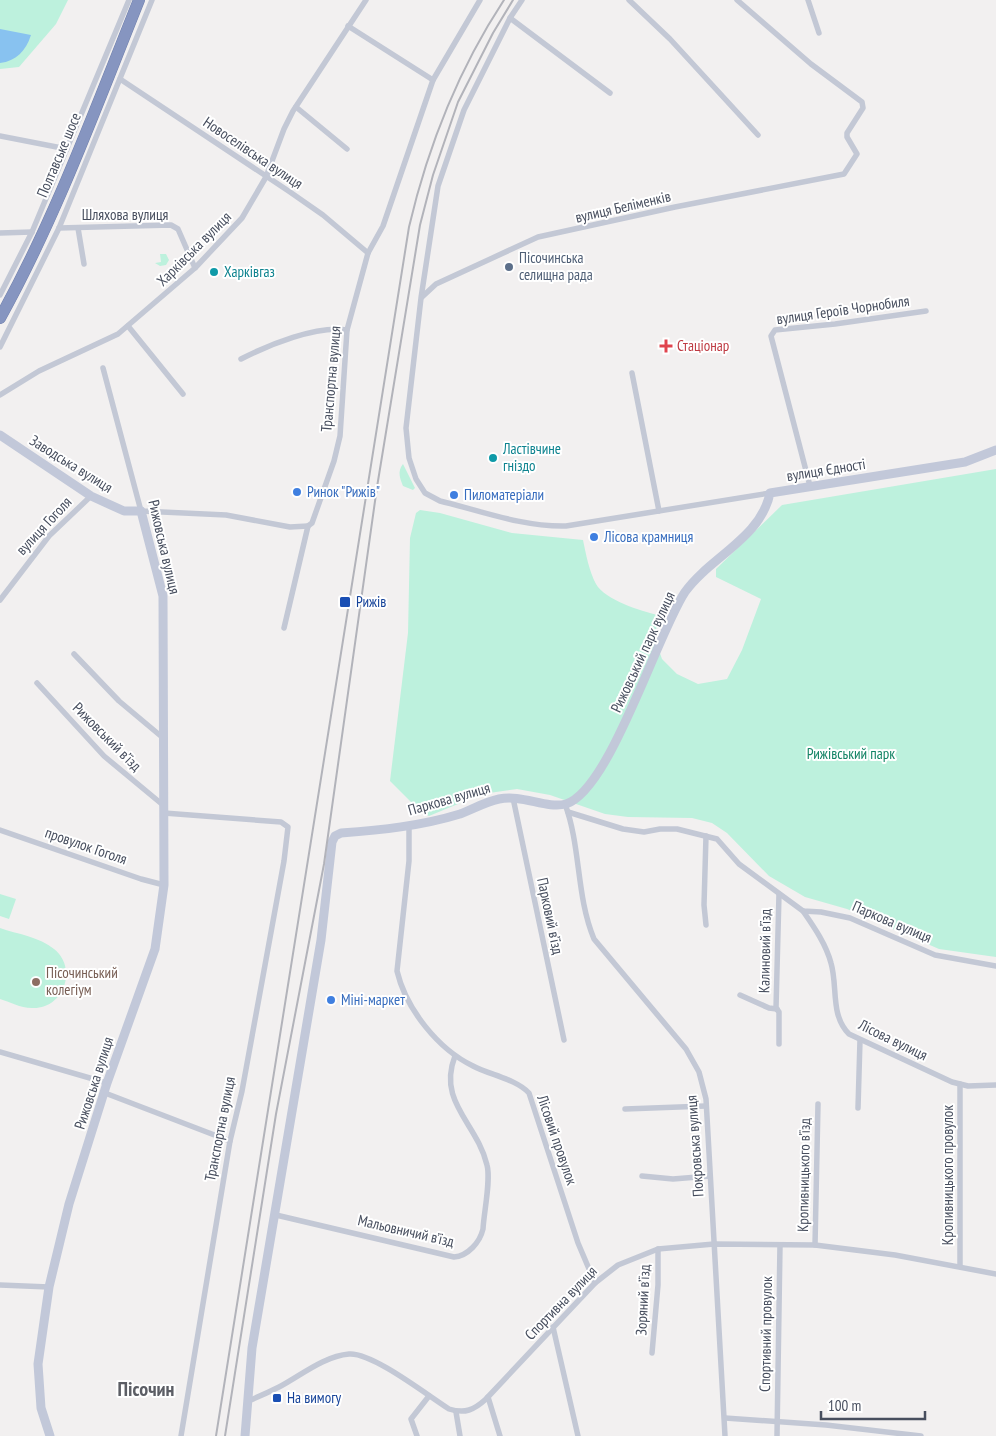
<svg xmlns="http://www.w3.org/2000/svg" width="996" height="1436" font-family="'PT Sans Narrow',sans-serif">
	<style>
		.green { fill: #bdf1dd }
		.water { fill: #88c2f0 }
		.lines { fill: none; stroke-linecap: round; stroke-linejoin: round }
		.highway-casing { stroke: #7180ac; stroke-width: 12 }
		.street { stroke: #c3c8d5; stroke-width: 5.5 }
		.secondary { stroke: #c2c8d9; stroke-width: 9 }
		.highway { stroke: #8695c0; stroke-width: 11 }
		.rail { stroke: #b2b3ba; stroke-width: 2 }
		.service-dot { fill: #5c6f8a; stroke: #fff; stroke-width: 2 }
		.culture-dot { fill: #0f9aa8; stroke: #fff; stroke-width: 2 }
		.health-dot { fill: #e0444e; stroke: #fff; stroke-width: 2 }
		.shop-dot { fill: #3f7fe0; stroke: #fff; stroke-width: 2 }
		.transit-dot { fill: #1a4fb4; stroke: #fff; stroke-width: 2 }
		.education-dot { fill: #8d6e63; stroke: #fff; stroke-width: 2 }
		.labels { text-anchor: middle; stroke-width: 4; stroke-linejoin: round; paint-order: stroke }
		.street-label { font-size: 15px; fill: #474e5e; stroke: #fff }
		.service-label { font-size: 15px; fill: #4e5e75; stroke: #fff; text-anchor: start }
		.culture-label { font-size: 15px; fill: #0d838f; stroke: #fff; text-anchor: start }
		.health-label { font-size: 15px; fill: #be3a42; stroke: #fff; text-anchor: start }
		.shop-label { font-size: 15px; fill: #366cbe; stroke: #fff; text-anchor: start }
		.transit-label { font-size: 15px; fill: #164399; stroke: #fff; text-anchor: start }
		.park-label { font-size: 15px; fill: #138465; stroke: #fff }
		.education-label { font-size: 15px; fill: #785e54; stroke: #fff; text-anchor: start }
		.district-label { font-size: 20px; font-weight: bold; fill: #5c5e65; stroke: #fff }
	</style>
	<rect width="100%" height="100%" fill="#f2f0f0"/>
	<g class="green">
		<path d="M0,0H68L56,24L19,67L0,69Z"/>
		<path d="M160,254H166L169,260L166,265L160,266L155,263L161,262Z"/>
		<path d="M403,464L415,488L413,490L403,486C400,479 397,471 403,464Z"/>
		<path d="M996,469V957L939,949L847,909L805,897L769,876L727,833L712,823L692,818L628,817L605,814L550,795L517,789L482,794L429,816L421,812L390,781L408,633L410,538L416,513L420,510L440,513L512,533L583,540C586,554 589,571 596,584C605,600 641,611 658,615L655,639L662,659L677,674L698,684L727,679L742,650L761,599L716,577V569L782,505Z"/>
		<path d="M0,894L16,899L9,919L0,916Z"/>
		<path d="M0,928C17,934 40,937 54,949C78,968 64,1008 34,1008C22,1009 10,1002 0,999Z"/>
	</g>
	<path class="water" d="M0,29L31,35C26,51 16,61 0,63Z"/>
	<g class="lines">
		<g class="highway-casing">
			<path id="highway" d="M0,318C56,217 96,107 139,0"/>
		</g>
		<g class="street">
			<path d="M522,0L510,18L464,110L438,186L421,298L406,428L409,458L416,479L425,493L440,501C481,511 523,527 566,526L770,493"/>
			<path d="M629,0L670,39L758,135"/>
			<path d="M808,0L819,33"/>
			<path d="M510,18L610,93"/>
			<path d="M348,26L433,80"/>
			<path d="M120,79L290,192L323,215L368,253"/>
			<path d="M296,107L347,149"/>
			<path d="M0,136L67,149"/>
			<path d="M59,228L171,225L178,229L195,268"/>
			<path d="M78,228L84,264"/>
			<path d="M0,233L32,232"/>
			<path d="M0,295L32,232L129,0"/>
			<path d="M422,297L436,284L538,237L675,207L844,174L857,154L847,137V133L863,108L862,102L811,64L737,0"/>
			<path d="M128,326L183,394"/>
			<path d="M0,347L59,228L152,0"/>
			<path d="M241,359C268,345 317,325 347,330"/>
			<path d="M103,368L141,511L226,515L290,527L308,526"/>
			<path d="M632,373L659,511"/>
			<path d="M0,395L39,371L118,334L195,268L242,218L266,177L284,129L293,111L366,0"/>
			<path d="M810,486L771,336L775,330L835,324L926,311"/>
			<path d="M0,600L49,536L91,496"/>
			<path d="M284,628L308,526L312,523L334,461L340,436L347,330L368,253L383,226L433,80L480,0"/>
			<path d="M74,654L119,701L162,737"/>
			<path d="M37,683L104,756L163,805"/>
			<path d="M513,798L564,1040"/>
			<path d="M565,804C581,847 576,896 594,939L686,1049L699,1072L706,1099L725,1436"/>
			<path d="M568,812L623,829L644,832L660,829H677L717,839L739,864L803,911L821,912L850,918L935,955L996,966"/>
			<path d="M164,813L281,822L288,827L284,861L242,1091L230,1141L181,1436"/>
			<path d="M409,825V861L397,971C406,1009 438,1049 473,1066C490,1075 516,1079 529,1093L578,1243L595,1283"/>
			<path d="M0,830L141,879L164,885"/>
			<path d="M779,894L776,1008L779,1012V1044"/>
			<path d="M803,911C814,927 826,944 831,963C838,987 830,1015 849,1034L952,1082L968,1086L996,1085"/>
			<path d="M706,925L704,905L706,836"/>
			<path d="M740,995L769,1008L777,1009"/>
			<path d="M0,1052L107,1083"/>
			<path d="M960,1084V1266"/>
			<path d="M105,1093L230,1141"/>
			<path d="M858,1108L860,1040"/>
			<path d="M625,1109L706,1106"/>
			<path d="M642,1176L673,1179L710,1176"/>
			<path d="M276,1215L454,1257C468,1256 480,1242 483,1229C484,1211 491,1180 487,1165C477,1123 437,1102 455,1056"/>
			<path d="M815,1245L818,1104"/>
			<path d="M0,1285L49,1287"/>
			<path d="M553,1327L578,1436"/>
			<path d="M652,1353L658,1285V1249"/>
			<path d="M488,1397L500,1436"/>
			<path d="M248,1401C258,1397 269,1392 279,1387C300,1376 324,1356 349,1354C372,1352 427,1395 449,1409C465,1414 474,1410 486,1399L595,1283L618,1265L658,1249L714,1244L815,1245L895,1255L996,1274"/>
			<path d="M456,1412L460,1436"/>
			<path d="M725,1418L826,1425L921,1436"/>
			<path d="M417,1436L411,1419L429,1396"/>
			<path d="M777,1436L780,1245"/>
		</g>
		<g class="secondary">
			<path d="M0,435L91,496L124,511H141L163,596L164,885L155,949L107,1083L69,1204L49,1287L38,1364L41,1408L50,1436"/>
			<path d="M245,1436L252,1348L321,940L332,842L335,836L341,833C381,830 421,826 460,814C473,809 485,802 499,799C522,794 546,809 566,804C610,790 657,634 685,592C710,557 761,538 770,493L965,462L996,450"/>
		</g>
		<use href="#highway" class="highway"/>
		<g class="rail">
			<path d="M216,1436L409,227C428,146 458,70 504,0"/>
			<path d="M225,1436L276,1114L324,864L377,487L420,225L433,175L458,102L493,33L513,0"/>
		</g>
	</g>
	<circle class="service-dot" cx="509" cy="267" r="5"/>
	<g class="culture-dot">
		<circle cx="214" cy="272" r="5"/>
		<circle cx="493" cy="458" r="5"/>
	</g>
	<path class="health-dot" d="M663.5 338.5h5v5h5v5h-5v5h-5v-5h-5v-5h5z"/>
	<g class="shop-dot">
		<circle cx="297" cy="492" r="5"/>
		<circle cx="454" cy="495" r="5"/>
		<circle cx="594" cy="537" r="5"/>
		<circle cx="331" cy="1000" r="5"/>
	</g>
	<g class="transit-dot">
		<rect x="339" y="596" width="12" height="12" rx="2.5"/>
		<rect x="272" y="1393" width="10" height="10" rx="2.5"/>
	</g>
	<circle class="education-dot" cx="36" cy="982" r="5"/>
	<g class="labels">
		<g class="street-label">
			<text transform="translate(253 153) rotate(34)" y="5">Новоселівська вулиця</text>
			<text transform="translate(59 155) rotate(-67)" y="5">Полтавське шосе</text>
			<text transform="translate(623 207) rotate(-13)" y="5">вулиця Беліменків</text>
			<text x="125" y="220">Шляхова вулиця</text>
			<text transform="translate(194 249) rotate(-45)" y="5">Харківська вулиця</text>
			<text transform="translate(843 310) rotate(-8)" y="5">вулиця Героїв Чорнобиля</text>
			<text transform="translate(331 379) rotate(-85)" y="5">Транспортна вулиця</text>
			<text transform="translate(71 464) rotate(32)" y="5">Заводська вулиця</text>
			<text transform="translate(826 470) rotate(-9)" y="5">вулиця Єдності</text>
			<text transform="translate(44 526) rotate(-47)" y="5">вулиця Гоголя</text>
			<text transform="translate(164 547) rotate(77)" y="5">Рижовська вулиця</text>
			<text transform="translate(643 652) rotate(-65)" y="5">Рижовський парк вулиця</text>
			<text transform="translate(107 737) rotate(45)" y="5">Рижовський в’їзд</text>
			<text transform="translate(449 799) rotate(-16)" y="5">Паркова вулиця</text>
			<text transform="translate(86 846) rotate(19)" y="5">провулок Гоголя</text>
			<text transform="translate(550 916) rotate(78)" y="5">Парковий в’їзд</text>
			<text transform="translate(892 922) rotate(23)" y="5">Паркова вулиця</text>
			<text transform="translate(765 951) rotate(-89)" y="5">Калиновий в’їзд</text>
			<text transform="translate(893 1040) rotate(26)" y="5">Лісова вулиця</text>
			<text transform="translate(94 1083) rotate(-72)" y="5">Рижовська вулиця</text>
			<text transform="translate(220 1129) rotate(-79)" y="5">Транспортна вулиця</text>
			<text transform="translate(557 1140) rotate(71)" y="5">Лісовий провулок</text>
			<text transform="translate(695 1146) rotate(-94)" y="5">Покровська вулиця</text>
			<text transform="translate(804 1175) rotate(-89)" y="5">Кропивницького в’їзд</text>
			<text transform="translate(948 1175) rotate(-90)" y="5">Кропивницького провулок</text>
			<text transform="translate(406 1231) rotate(13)" y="5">Мальовничий в’їзд</text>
			<text transform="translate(643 1300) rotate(-87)" y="5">Зоряний в’їзд</text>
			<text transform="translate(561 1303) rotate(-46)" y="5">Спортивна вулиця</text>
			<text transform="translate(766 1334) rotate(-89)" y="5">Спортивний провулок</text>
		</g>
		<g class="service-label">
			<text x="519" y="263">Пісочинська<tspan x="519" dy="17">селищна рада</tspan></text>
		</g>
		<g class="culture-label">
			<text x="224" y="277">Харківгаз</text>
			<text x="503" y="454">Ластівчине<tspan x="503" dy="17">гніздо</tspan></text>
		</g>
		<g class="health-label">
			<text x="677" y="351">Стаціонар</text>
		</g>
		<g class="shop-label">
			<text x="307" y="497">Ринок "Рижів"</text>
			<text x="464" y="500">Пиломатеріали</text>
			<text x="604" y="542">Лісова крамниця</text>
			<text x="341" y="1005">Міні-маркет</text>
		</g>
		<g class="transit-label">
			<text x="356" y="607">Рижів</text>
			<text x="287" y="1403">На вимогу</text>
		</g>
		<g class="park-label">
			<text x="851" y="759">Рижівський парк</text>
		</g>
		<g class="education-label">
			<text x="46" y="978">Пісочинський<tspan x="46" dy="17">колегіум</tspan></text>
		</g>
		<g class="district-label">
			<text x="146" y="1396">Пісочин</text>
		</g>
	</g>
	<path d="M821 1411v8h104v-8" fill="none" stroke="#474e5e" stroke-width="2.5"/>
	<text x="828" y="1411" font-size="15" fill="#474e5e" stroke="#ffffff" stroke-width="4" paint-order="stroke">100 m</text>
</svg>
